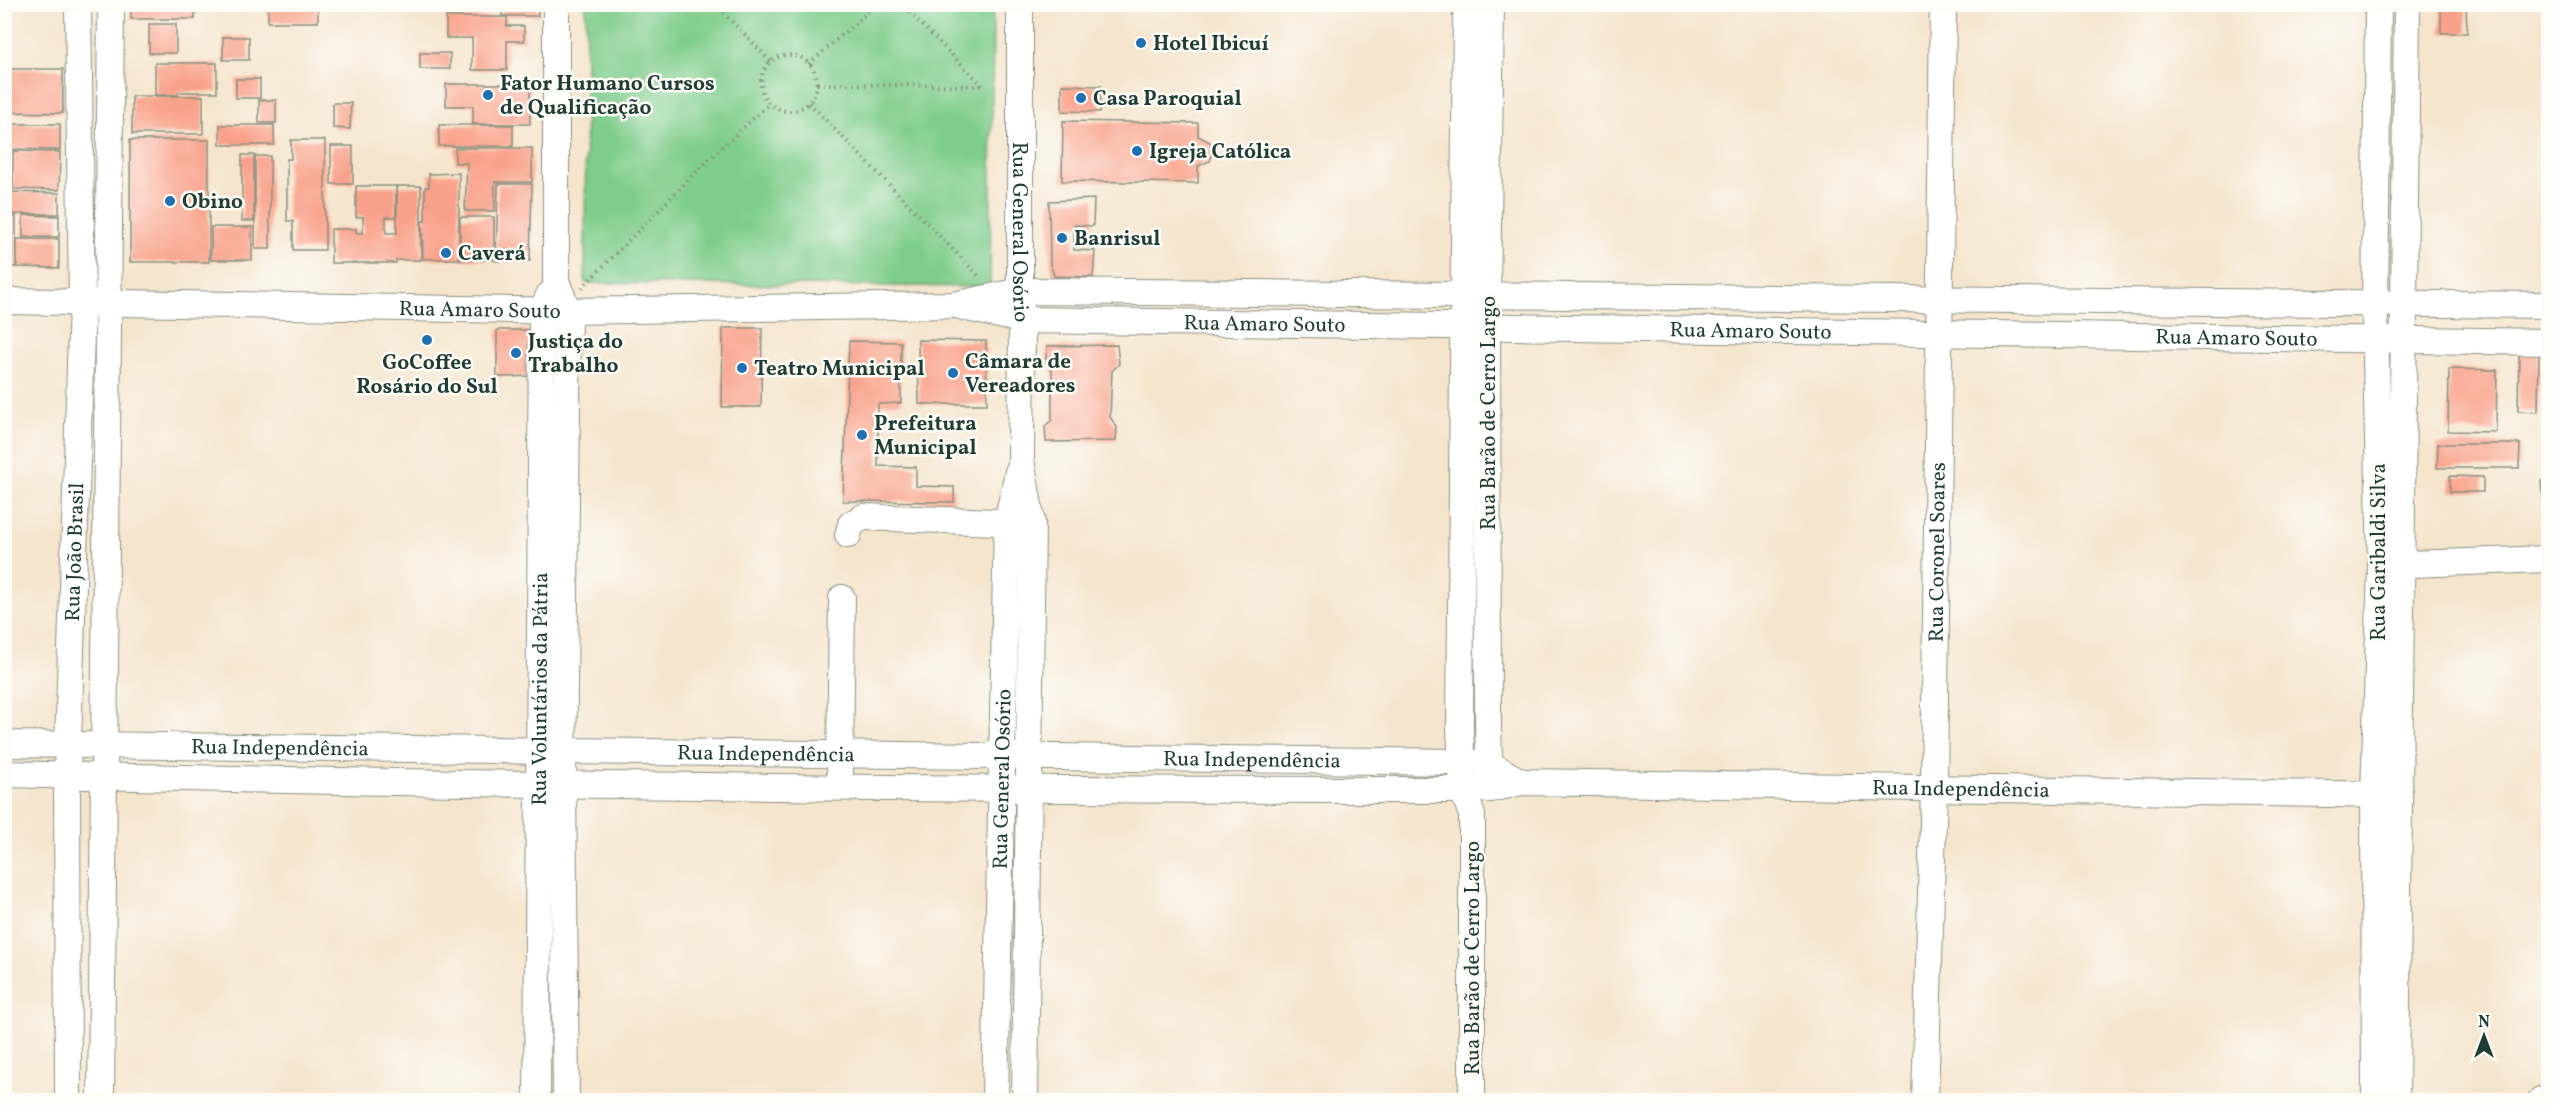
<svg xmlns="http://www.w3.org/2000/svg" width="2553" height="1105" font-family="Vollkorn,serif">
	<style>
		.green { fill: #7fcd8c; stroke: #4f8560; stroke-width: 1.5 }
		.building { fill: #f9a28b }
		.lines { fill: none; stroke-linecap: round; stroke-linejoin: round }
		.minor-casing { stroke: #8a9180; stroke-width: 28 }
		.path { stroke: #8a9180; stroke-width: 4; stroke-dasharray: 1.5 4.5; stroke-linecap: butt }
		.minor { stroke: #fff; stroke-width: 26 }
		.poi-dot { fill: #1f6fb2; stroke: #fdfcf7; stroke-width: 2 }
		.labels { text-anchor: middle; stroke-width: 5; stroke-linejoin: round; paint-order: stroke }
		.poi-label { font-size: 21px; font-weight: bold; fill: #1f3d34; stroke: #fdfcf7; text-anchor: start }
		.street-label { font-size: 21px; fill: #1f3d34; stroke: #fdfcf7 }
	</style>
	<rect width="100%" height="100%" fill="#fdfcf7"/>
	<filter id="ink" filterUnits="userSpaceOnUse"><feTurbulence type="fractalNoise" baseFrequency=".0167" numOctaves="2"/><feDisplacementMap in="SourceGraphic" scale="12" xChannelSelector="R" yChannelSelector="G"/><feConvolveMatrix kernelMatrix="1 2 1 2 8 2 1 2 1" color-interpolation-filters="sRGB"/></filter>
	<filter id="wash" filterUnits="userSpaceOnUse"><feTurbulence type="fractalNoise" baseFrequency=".008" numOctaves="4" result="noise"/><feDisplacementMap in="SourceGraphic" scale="24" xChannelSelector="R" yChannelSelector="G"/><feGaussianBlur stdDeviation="1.35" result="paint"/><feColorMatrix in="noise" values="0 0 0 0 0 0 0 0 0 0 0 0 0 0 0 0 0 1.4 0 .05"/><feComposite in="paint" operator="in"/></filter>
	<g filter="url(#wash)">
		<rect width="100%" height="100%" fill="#f5e5cd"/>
		<path class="green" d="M586,5H993L990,287L585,283Z"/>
		<g id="blocks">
			<g class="building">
				<path d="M131,4H185V11H195V19H131Z"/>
				<rect x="268" y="4" width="50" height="18"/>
				<path d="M488,4H538V16H502V10H488Z"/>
				<path d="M2441,5L2466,6L2467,33H2441Z"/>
				<path d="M446,17H507V26H524V41H507V70H472V38H446Z"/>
				<rect x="149" y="24" width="27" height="29"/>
				<rect x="223" y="37" width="26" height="23"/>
				<rect x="420" y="53" width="30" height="16"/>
				<path d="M155,63H217V92H178V95H155Z"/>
				<path d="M4,69H63V113L4,112Z"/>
				<rect x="236" y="79" width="24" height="19"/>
				<path d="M446,84H530V124H473V106H446Z"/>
				<path d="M1062,85L1101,86L1100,112L1062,111Z"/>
				<rect x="132" y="96" width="71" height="38"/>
				<rect x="259" y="100" width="17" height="23"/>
				<path d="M333,103H351L350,129L333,128Z"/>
				<path d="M1063,121L1198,123V136L1210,142L1212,155L1210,161L1198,166V183L1062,181Z"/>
				<path d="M9,124H60V150L9,149Z"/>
				<rect x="220" y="125" width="54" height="20"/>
				<rect x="439" y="125" width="74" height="21"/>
				<rect x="130" y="140" width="79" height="122"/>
				<path d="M291,140H325V250H293V221H287V159H291Z"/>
				<rect x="331" y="146" width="22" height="38"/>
				<path d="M455,148H532V182H495V211H465L467,163H455Z"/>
				<path d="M13,151L60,152L59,190L13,189Z"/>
				<rect x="242" y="155" width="12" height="66"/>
				<rect x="255" y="156" width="15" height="93"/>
				<path d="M459,173V259H423L422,221H425V187H429V174Z"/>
				<path d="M498,184H532L530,261H496Z"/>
				<path d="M356,186H396V217H386V233H397V186H421V260H396V263H331V229H356V233H363V217H356Z"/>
				<path d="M4,192L59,193V214H4Z"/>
				<path d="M1094,199L1093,226L1074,225V250L1095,251L1093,277L1054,276L1050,264L1049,201Z"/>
				<path d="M23,215L59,216V237H23Z"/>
				<rect x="4" y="216" width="12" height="51"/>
				<rect x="460" y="217" width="34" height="43"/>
				<rect x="211" y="227" width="41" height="33"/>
				<path d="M17,239H59V268L17,267Z"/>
				<path d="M723,328H762L761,407H722Z"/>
				<path d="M497,330H534L535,376L497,377Z"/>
				<path d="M918,340L986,341L987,404H919Z"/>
				<path d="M849,341L901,342V403L878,404V466L916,467V486L954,487V502L843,501Z"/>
				<path d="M1117,345L1119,364L1112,371L1110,417L1117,427L1116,441L1046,442L1045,426L1052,420V371L1046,359L1047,346Z"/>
				<path d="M2519,352H2539L2538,412L2518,411Z"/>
				<path d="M2449,369L2497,370L2496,432L2448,431Z"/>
				<path d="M2438,444H2520L2519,468H2437Z"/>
				<path d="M2450,476L2483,477V492H2450Z"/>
				<path d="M2548,480V533H2545L2542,481Z"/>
			</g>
		</g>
	</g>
	<g filter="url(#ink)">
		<use href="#blocks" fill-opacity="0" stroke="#8a9180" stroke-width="1.5"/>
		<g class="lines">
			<g class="minor-casing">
				<g id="minor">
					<path d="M556,4V281L568,311L563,784L566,1100"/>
					<path id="s1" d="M1020,4V291L1022,320L1021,460L1032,523L1025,1100"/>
					<path d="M1466,4L1460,728L1463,790L1472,815V1100"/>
					<path id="s2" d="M4,301L568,311L954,305L1020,291L2548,305"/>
					<path id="s3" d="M963,307L1022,320L2548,342"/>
					<path d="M848,535L851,524L863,517L1024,523"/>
					<path d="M2384,565L2548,559"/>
					<path id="s4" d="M4,744L1462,762L1490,764L1521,782"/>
					<path d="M840,772L842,598"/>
					<path id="s5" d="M4,774C491,786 977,790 1463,790L1491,789L1521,782L2399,795"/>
					<path d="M1490,779L1488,730L1487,296L1491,4"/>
					<path id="s6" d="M68,1100L67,776L82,303L78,4"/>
					<path d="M101,1100C103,735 110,370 111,4"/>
					<path id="s7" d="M537,1100L542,311L549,295"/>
					<path id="s8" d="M995,1100L1007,522L1018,472"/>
					<path id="s9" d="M1925,1100L1934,788L1943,4"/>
					<path d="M2375,1100L2374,795L2381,565L2375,318L2378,4"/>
					<path d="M2396,1100L2407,4"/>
					<path d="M2541,1100L2548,1098"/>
				</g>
			</g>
			<g class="path">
				<path d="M715,4L771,62"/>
				<path d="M901,4L983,86"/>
				<circle cx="789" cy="83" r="28"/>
				<path d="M809,64L877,4"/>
				<path d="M817,84L983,86"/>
				<path d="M809,103L981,278"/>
				<path d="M582,288L707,161L769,104"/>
			</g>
			<use href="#minor" class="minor"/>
		</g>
	</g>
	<g class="poi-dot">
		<circle cx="1141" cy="43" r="6"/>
		<circle cx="488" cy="95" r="6"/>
		<circle cx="1081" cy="98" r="6"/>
		<circle cx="1137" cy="151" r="6"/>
		<circle cx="170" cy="201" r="6"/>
		<circle cx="1062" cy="238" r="6"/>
		<circle cx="446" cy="253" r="6"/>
		<circle cx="427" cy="340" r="6"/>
		<circle cx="516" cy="353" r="6"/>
		<circle cx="742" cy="368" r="6"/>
		<circle cx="953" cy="373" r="6"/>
		<circle cx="862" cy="435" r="6"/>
	</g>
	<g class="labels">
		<g class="poi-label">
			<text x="1153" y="50">Hotel Ibicuí</text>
			<text x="500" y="90">Fator Humano Cursos<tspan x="500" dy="24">de Qualificação</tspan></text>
			<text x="1093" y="105">Casa Paroquial</text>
			<text x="1149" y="158">Igreja Católica</text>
			<text x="182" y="208">Obino</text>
			<text x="1074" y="245">Banrisul</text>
			<text x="458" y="260">Caverá</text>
			<text x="528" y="348">Justiça do<tspan x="528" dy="24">Trabalho</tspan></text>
			<text x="965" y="368">Câmara de<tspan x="965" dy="24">Vereadores</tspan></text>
			<text x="427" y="369" text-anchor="middle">GoCoffee<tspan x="427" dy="24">Rosário do Sul</tspan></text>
			<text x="754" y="375">Teatro Municipal</text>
			<text x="874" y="430">Prefeitura<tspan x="874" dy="24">Municipal</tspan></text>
		</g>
		<g class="street-label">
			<text dy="7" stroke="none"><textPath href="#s1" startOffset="228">Rua General Osório</textPath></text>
			<text dy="7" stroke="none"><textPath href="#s2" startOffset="476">Rua Amaro Souto</textPath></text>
			<text dy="7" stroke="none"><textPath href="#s3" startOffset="303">Rua Amaro Souto</textPath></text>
			<text dy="7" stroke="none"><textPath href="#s3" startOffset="789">Rua Amaro Souto</textPath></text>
			<text dy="7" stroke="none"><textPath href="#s3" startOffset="1275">Rua Amaro Souto</textPath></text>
			<text transform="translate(1488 413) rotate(-90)" y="7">Rua Barão de Cerro Largo</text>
			<text dy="7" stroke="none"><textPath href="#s6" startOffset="548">Rua João Brasil</textPath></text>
			<text transform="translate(2378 552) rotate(-90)" y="7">Rua Garibaldi Silva</text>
			<text dy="7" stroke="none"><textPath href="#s9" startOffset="548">Rua Coronel Soares</textPath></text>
			<text dy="7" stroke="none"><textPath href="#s7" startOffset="411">Rua Voluntários da Pátria</textPath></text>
			<text dy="7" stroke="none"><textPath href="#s4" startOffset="276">Rua Independência</textPath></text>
			<text dy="7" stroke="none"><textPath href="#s4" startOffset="762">Rua Independência</textPath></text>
			<text dy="7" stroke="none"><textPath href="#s4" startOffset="1248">Rua Independência</textPath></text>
			<text dy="7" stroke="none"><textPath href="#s8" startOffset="321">Rua General Osório</textPath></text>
			<text dy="7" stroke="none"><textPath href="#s5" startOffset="1958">Rua Independência</textPath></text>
			<text transform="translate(1472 958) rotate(-90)" y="7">Rua Barão de Cerro Largo</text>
		</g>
	</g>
	<rect width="2553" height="1105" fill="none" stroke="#fdfcf7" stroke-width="24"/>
	<g transform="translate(2484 1036)" stroke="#fdfcf7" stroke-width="4.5" paint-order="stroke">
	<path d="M0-4.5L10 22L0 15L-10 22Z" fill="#1f3d34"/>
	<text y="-9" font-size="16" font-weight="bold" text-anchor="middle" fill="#1f3d34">N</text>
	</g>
</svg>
